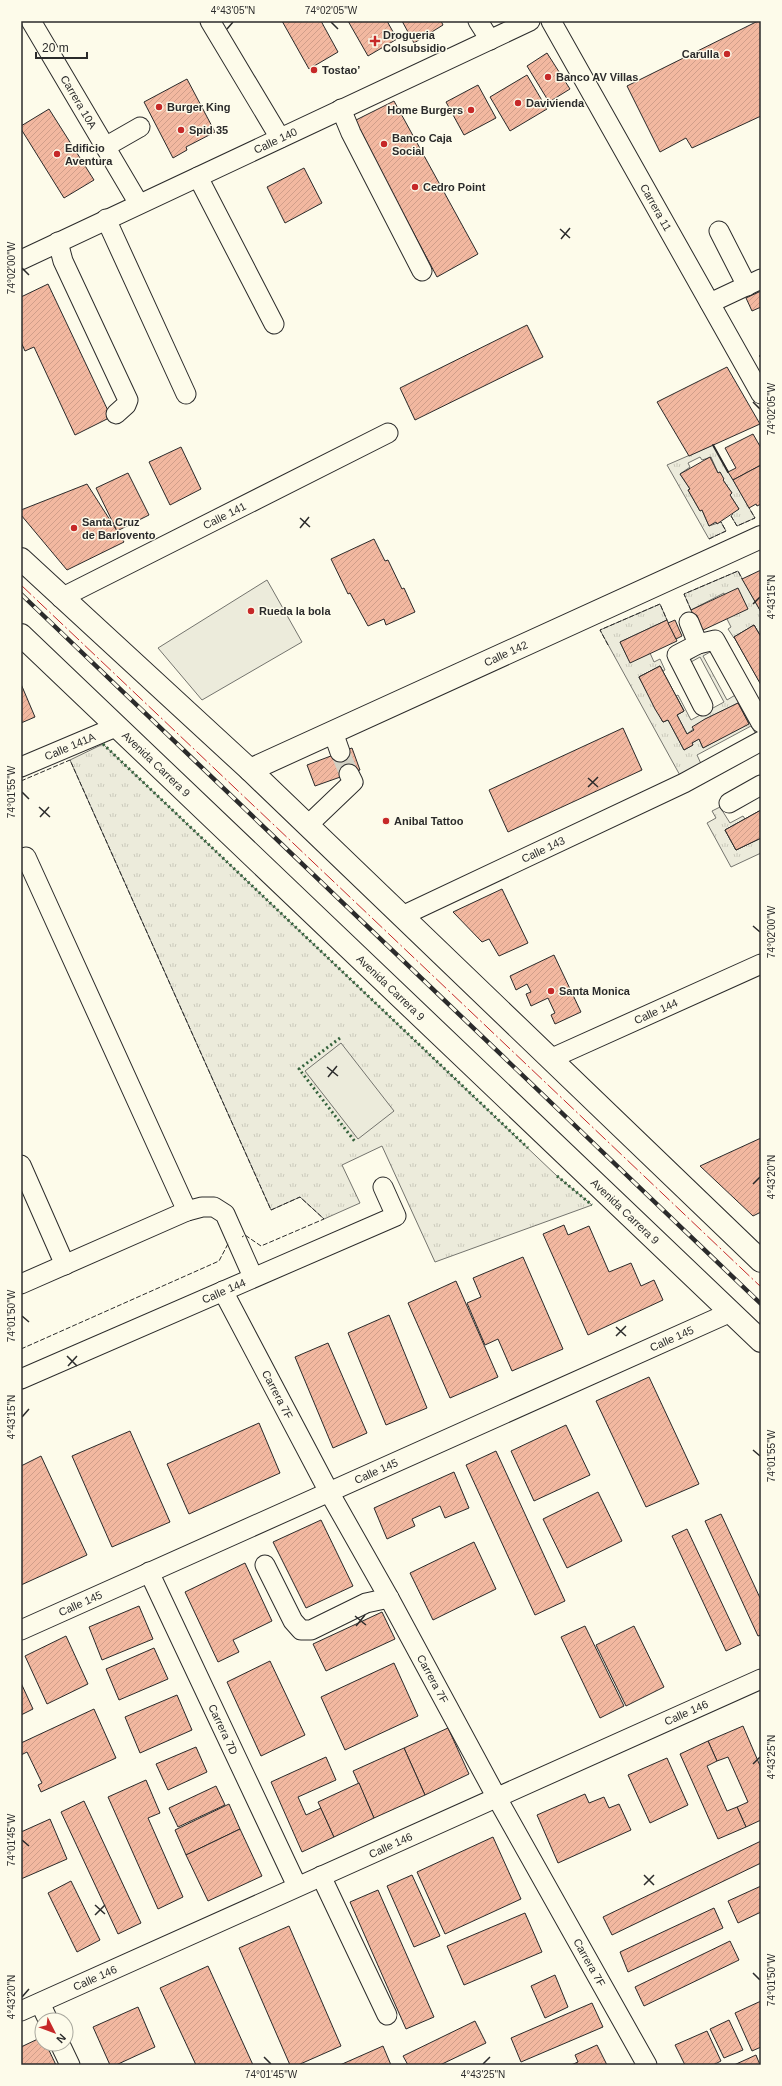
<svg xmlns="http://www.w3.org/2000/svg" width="782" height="2086" font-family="Helvetica,sans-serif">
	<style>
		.park { fill: url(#park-tufts); stroke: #74746e }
		.pitch { fill: #ecebdb; stroke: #74746e }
		.building { fill: url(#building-hatch); stroke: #2b2b2b }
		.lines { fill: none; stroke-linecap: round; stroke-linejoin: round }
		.minor-tunnel { stroke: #d3d1c4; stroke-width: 19; stroke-dasharray: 19 10; stroke-linecap: butt }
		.minor-casing { stroke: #2b2b2b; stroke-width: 21 }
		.major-casing { stroke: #2b2b2b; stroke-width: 24 }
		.minor { stroke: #fdfbea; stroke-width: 19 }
		.major { stroke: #fdfbea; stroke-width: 22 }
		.rail-casing { stroke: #2b2b2b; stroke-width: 4.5 }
		.rail { stroke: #fdfbea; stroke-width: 3; stroke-dasharray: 9; stroke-linecap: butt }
		.hedge { stroke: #34623c; stroke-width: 3; stroke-dasharray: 2 3; stroke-linecap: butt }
		.fence { stroke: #2b2b2b; stroke-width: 1; stroke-dasharray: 5 2; stroke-linecap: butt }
		.wall { stroke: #2b2b2b; stroke-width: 2 }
		.power { stroke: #c62828; stroke-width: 1; stroke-dasharray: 14 3 2 3; stroke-linecap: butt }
		.ticks { fill: none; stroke: #2b2b2b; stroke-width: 1.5 }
		.poi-dot { fill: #c62828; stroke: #fdfbea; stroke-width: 1.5 }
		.labels { text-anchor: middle; stroke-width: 3; stroke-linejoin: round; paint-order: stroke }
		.poi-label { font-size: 11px; font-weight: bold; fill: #2b2b2b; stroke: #fdfbea; text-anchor: start }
		.street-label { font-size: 11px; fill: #2b2b2b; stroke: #fdfbea }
		.neatline { fill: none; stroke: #2b2b2b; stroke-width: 1.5 }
		.ticks-label { font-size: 10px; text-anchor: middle; fill: #2b2b2b }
	</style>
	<defs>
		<pattern id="park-tufts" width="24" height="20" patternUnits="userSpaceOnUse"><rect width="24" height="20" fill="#ecebdb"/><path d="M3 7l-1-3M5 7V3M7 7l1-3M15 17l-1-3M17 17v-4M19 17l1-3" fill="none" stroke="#cbcabc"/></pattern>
		<pattern id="building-hatch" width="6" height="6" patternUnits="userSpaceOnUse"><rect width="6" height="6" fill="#f2b8a0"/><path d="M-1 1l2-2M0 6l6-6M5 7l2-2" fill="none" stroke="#d09e8a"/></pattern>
	</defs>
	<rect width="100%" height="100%" fill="#fdfbea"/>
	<g class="park">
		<path d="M713,445L755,518L737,526L731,516L733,514L732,513L739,509L730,495L732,493L723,480L720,472L718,473L711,457L702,460L700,457L688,463L690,467L680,474L690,489L688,490L700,511L702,510L709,526L721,522L726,531L709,539L667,465Z"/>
		<path d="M738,571L761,612V637L754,625L734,638L728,629L731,627L727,619L724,593L691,610L684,594Z"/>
		<path d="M660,604L667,620L620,642L630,662L650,653L654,662L660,659L665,670L663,671L660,666L639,677L663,722L668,720L684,750L693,745L692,743L699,739L703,748L749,723L738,703L706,719L687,734L677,715L684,711L676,696L678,695L691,720L724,702L700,657L691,662L690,660L708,648L710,652L703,656L727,700L737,694L757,733L756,734L751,726L697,755L703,768L682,779L600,630Z"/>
		<path d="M103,744L557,1176L592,1205L435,1262L382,1146L342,1165L360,1203L324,1219L300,1197L271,1210L70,760Z"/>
		<path d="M720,807L730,823L743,816L745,819L725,830L736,850L761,838V853L731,867L707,823L716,818L712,811Z"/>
	</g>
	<g class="pitch">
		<path d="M267,580L302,642L202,700L158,648Z"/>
		<path d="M341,1043L394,1111L358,1139L305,1071Z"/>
	</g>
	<g class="building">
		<path d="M282,21H321L338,52L309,69Z"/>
		<path d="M348,21H387L397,39L368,56Z"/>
		<path d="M402,21H441L443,25L414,43Z"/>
		<path d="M758,21H761V116L692,148L686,138L660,152L627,86Z"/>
		<path d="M547,53L570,89L549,102L527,66Z"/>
		<path d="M527,75L547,109L510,131L490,97Z"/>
		<path d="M187,79L215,132L186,147L187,150L173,158L144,102Z"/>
		<path d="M478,85L496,118L464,135L446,102Z"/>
		<path d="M394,101L478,254L437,277L354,121Z"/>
		<path d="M49,109L94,180L64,198L21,129V126Z"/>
		<path d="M304,168L322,203L285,223L267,187Z"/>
		<path d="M48,284L111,417L75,435L34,347L25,351L21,342V297Z"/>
		<path d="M761,291V307L752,311L746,298Z"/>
		<path d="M527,325L543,357L415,420L400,388Z"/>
		<path d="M727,367L760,424L689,456L657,402Z"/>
		<path d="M753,434L761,448V465L733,480L728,472L736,468L725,448Z"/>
		<path d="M181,447L201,489L170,505L149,462Z"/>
		<path d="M710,457L718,473L720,472L724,479L723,480L732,493L730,495L739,509L717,524L716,522L709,526L702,510L700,511L688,490L690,489L680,474Z"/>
		<path d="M761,465V504L757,506L756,504L749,508L733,480Z"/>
		<path d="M128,473L149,515L117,531L96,488Z"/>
		<path d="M87,484L124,542L67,570L21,515V510Z"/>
		<path d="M374,539L385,561L388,560L402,589L404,588L415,612L386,625L384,619L368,626L350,593L348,594L331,559Z"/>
		<path d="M761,570V612L742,579Z"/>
		<path d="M738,588L748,609L701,631L691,610Z"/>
		<path d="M667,620L677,641L630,663L620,642Z"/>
		<path d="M675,620L682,636L676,639L668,623Z"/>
		<path d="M754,625L761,637V680L759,681L734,637Z"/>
		<path d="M754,625L761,637V685L734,637Z"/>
		<path d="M660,666L684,711L663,722L639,677Z"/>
		<path d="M660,666L684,711L677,715L687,734L694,730L692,727L705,719L738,703L749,724L703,748L699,739L692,743L693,745L684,750L668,720L663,722L655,709L639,677Z"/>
		<path d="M21,684L35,717L21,723Z"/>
		<path d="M623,728L642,770L508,832L489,790Z"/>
		<path d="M352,748L360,770L315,786L307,765Z"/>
		<path d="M761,810V838L736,850L725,830Z"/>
		<path d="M761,810V838L736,850L725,830Z"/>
		<path d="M502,889L528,943L499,956L489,939L482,942L453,912Z"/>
		<path d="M554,955L581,1012L555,1024L551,1015L555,1013L548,998L531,1006L526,994L531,992L527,984L516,990L510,976Z"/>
		<path d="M761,1138V1212L753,1216L700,1166Z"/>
		<path d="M564,1225L568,1235L589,1226L609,1272L631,1263L641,1286L654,1280L663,1300L588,1335L543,1234Z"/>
		<path d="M523,1257L563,1349L512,1371L498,1339L485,1345L467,1303L481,1297L473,1278Z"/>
		<path d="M456,1281L498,1377L450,1398L408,1303Z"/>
		<path d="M389,1315L427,1408L386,1425L348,1333Z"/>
		<path d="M328,1343L367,1433L333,1448L295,1357Z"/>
		<path d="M649,1377L699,1484L646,1507L596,1401Z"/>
		<path d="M259,1423L280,1473L189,1514L167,1464Z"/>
		<path d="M566,1425L590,1475L534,1501L511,1451Z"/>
		<path d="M130,1431L170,1522L112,1547L72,1456Z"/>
		<path d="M496,1451L565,1601L535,1615L466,1465Z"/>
		<path d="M41,1456L87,1555L21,1585V1466Z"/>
		<path d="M454,1472L469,1508L445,1518L440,1506L412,1519L415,1526L387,1539L374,1508Z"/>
		<path d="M598,1492L622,1541L567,1568L543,1519Z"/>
		<path d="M721,1514L761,1600V1635L758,1636L705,1521Z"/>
		<path d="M321,1520L353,1586L306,1608L273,1542Z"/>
		<path d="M687,1529L741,1644L726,1651L672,1536Z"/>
		<path d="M474,1542L496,1589L433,1620L410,1573Z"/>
		<path d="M245,1563L272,1621L233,1640L239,1652L218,1662L185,1592Z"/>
		<path d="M139,1606L153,1639L102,1660L89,1627Z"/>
		<path d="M382,1612L395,1639L326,1671L313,1644Z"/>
		<path d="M585,1626L624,1706L600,1718L561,1637Z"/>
		<path d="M634,1626L664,1687L626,1706L596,1645Z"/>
		<path d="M66,1636L88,1684L47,1704L25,1656Z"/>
		<path d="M154,1648L168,1679L119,1700L106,1669Z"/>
		<path d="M270,1661L305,1735L261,1756L227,1682Z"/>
		<path d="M394,1663L418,1716L345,1750L321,1697Z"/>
		<path d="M21,1683L33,1709L21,1715Z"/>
		<path d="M177,1695L192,1730L140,1753L125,1717Z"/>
		<path d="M94,1709L116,1758L41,1792L38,1785L42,1783L27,1752L21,1755V1743Z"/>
		<path d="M743,1726L761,1768V1820L746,1827L737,1807L748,1802L728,1757L717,1761L708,1741Z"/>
		<path d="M448,1728L469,1774L425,1795L404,1748Z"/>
		<path d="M708,1741L717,1761L707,1766L727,1811L737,1807L746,1827L718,1839L680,1754Z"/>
		<path d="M196,1747L207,1772L168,1790L156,1764Z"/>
		<path d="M404,1748L425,1795L374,1818L353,1771Z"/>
		<path d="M326,1757L336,1780L298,1797L306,1815L321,1808L334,1837L302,1852L271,1782Z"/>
		<path d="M667,1758L688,1805L650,1823L628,1775Z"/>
		<path d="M146,1780L160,1813L148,1818L183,1897L158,1909L108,1797Z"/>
		<path d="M359,1783L374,1818L334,1837L318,1802Z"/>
		<path d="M216,1786L225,1805L178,1827L169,1808Z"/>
		<path d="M585,1794L589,1803L604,1797L609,1808L619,1804L631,1830L558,1863L537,1815Z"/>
		<path d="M84,1801L141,1923L118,1934L61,1812Z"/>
		<path d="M229,1804L240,1829L186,1855L175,1830Z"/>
		<path d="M50,1819L67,1859L21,1879V1832Z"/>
		<path d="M240,1829L262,1876L208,1901L186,1855Z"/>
		<path d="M493,1837L521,1899L445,1934L417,1872Z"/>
		<path d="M761,1841V1863L612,1935L603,1917Z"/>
		<path d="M412,1875L440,1936L414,1947L387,1886Z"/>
		<path d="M71,1881L100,1940L77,1952L48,1893Z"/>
		<path d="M761,1886V1912L738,1923L728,1901Z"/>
		<path d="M378,1890L434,2017L406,2029L350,1902Z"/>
		<path d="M714,1908L723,1928L628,1972L620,1952Z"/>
		<path d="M525,1913L542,1952L464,1985L447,1946Z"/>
		<path d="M289,1926L341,2046L298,2065H290L239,1948Z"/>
		<path d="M730,1941L739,1960L644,2006L635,1987Z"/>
		<path d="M208,1966L253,2065H196L160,1988Z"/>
		<path d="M555,1975L568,2007L545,2018L531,1986Z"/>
		<path d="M761,2001V2047L752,2051L735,2013Z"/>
		<path d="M592,2003L603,2027L521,2062L511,2038Z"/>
		<path d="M138,2007L155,2047L116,2065H110L93,2027Z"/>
		<path d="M729,2020L743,2050L724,2058L710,2029Z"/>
		<path d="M475,2021L486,2043L440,2065H408L403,2056Z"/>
		<path d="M707,2031L721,2061L713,2065H685L675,2045Z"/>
		<path d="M42,2037V2044H46L56,2065H21V2047Z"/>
		<path d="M597,2045L607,2065H571L578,2062L575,2055Z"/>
		<path d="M383,2046L391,2065H340Z"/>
		<path d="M756,2055L760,2065H734Z"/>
	</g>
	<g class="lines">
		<path class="minor-tunnel" d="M340,752L349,774"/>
		<g class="minor-casing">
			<g id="minor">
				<path id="s1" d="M31,21L139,204"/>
				<path d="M210,21L280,138"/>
				<path d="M478,21L490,40"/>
				<path id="s2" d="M551,21L761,394"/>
				<path d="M341,109L351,133L422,271"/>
				<path d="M105,147L140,127"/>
				<path d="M198,177L274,324"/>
				<path d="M106,219L186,394"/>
				<path d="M719,231L747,286"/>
				<path d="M58,242L63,261L128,400L126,405L116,414"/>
				<path id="s3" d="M21,260L530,21"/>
				<path d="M710,303L761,279"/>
				<path id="s4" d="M61,598L388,433"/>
				<path d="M689,622L698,644L677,655L703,706"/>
				<path d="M698,644L715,640L761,723"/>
				<path d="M333,732L340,752"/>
				<path id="s5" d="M21,767L118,726"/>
				<path d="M729,803L761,785"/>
				<path d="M308,825L353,782L349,774"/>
				<path d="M21,859L26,857L187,1211"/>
				<path id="s6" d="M402,916L684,783L761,741"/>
				<path id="s7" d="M550,1059L761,964"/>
				<path d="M21,1165L65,1265"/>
				<path d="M21,1284L187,1211L202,1207H214L225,1214L253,1277"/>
				<path id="s8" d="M223,1291L329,1492L389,1598L497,1798L647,2065"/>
				<path id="s9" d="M21,1379L396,1216L383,1187"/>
				<path d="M265,1565L293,1621L301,1630H311L366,1603L389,1598"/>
				<path id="s10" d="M149,1572L297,1886"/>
				<path id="s11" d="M21,1630L731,1312"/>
				<path d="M321,1876L387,2015"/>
				<path d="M40,2003L48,2020"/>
				<path id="s12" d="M21,2011L761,1679"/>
				<path d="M60,2044L70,2065"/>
			</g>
		</g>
		<g class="major-casing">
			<g id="major">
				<path d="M21,559L250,770L761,1261"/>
				<path id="s13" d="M21,635L761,1341"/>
				<path id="s14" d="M250,770L761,537"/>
			</g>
		</g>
		<use href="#minor" class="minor"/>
		<use href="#major" class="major"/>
		<g class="rail-casing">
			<path id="rail" d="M21,594L761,1304"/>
		</g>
		<use href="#rail" class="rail"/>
		<g class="hedge">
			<path d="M103,744L528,1148"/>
			<path d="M340,1038L299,1069L356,1143"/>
			<path d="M557,1176L592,1205"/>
		</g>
		<g class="fence">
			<path d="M761,355L759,356L761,357"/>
			<path d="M731,516L737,526L755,518L749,508"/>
			<path d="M709,539L726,531L721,522"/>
			<path d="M691,610L684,594L738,571L742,579"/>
			<path d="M608,645L600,630L660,604L667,620"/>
			<path d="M21,781L70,760L271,1210L300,1197L324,1219L261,1246L245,1235L242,1237"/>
			<path d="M21,1349L219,1261L229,1242"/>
		</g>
		<path class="wall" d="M713,445L728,472"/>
		<path class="power" d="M21,585L761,1287"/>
	</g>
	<path class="ticks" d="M331,22L338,29M227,29L233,22M560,229L570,238M561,239L570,228M22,268L29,275M753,402L760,409M300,518L310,527M300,528L309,517M753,604L760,597M588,778L598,787M588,787L598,777M22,792L29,799M39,807L50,817M40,817L49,807M753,926L760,932M327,1067L338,1076M328,1077L337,1066M753,1184L760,1177M22,1316L29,1322M616,1327L626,1336M616,1336L626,1326M67,1356L77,1366M68,1366L77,1356M22,1417L29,1409M753,1450L760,1456M355,1616L366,1625M356,1626L365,1615M753,1764L760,1757M22,1840L29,1846M644,1875L654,1885M644,1885L654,1875M95,1905L105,1914M95,1915L105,1905M753,1973L760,1980M22,1997L29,1989M264,2057L271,2064M483,2064L490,2057"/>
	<g class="poi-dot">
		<path d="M373 35h4v4h4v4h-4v4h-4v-4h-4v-4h4z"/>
		<circle cx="727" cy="54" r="4"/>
		<circle cx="314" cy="70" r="4"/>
		<circle cx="548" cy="77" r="4"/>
		<circle cx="518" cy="103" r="4"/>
		<circle cx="159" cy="107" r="4"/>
		<circle cx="471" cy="110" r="4"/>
		<circle cx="181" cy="130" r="4"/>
		<circle cx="384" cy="144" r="4"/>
		<circle cx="57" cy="154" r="4"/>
		<circle cx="415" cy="187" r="4"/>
		<circle cx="74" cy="528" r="4"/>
		<circle cx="251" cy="611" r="4"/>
		<circle cx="386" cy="821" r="4"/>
		<circle cx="551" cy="991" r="4"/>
	</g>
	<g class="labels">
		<g class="poi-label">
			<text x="383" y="39">Drogueria<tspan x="383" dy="13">Colsubsidio</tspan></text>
			<text x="719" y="58" text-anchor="end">Carulla</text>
			<text x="322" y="74">Tostao’</text>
			<text x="556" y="81">Banco AV Villas</text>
			<text x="526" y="107">Davivienda</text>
			<text x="167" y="111">Burger King</text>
			<text x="463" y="114" text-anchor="end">Home Burgers</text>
			<text x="189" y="134">Spid 35</text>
			<text x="392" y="142">Banco Caja<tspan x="392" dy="13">Social</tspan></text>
			<text x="65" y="152">Edificio<tspan x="65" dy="13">Aventura</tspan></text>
			<text x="423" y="191">Cedro Point</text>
			<text x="82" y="526">Santa Cruz<tspan x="82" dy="13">de Barlovento</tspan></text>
			<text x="259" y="615">Rueda la bola</text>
			<text x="394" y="825">Anibal Tattoo</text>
			<text x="559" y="995">Santa Monica</text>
		</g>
		<g class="street-label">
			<text dy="4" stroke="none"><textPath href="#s1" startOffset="94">Carrera 10A</textPath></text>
			<text dy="4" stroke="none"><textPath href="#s3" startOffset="281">Calle 140</textPath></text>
			<text dy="4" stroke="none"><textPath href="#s2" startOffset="214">Carrera 11</textPath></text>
			<text dy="4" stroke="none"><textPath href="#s4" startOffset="183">Calle 141</textPath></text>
			<text dy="4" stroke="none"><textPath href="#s14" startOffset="281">Calle 142</textPath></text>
			<text dy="4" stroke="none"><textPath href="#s5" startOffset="53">Calle 141A</textPath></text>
			<text dy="4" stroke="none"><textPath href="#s13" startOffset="187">Avenida Carrera 9</textPath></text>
			<text dy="4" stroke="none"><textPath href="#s6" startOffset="156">Calle 143</textPath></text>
			<text dy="4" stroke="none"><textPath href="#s13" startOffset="511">Avenida Carrera 9</textPath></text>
			<text dy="4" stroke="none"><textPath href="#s7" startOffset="116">Calle 144</textPath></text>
			<text dy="4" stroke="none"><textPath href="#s13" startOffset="835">Avenida Carrera 9</textPath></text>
			<text dy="4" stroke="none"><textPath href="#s9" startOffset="221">Calle 144</textPath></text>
			<text dy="4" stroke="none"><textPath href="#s11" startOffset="713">Calle 145</textPath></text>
			<text dy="4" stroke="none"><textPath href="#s8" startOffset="117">Carrera 7F</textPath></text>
			<text dy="4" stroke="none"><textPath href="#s11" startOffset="389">Calle 145</textPath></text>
			<text dy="4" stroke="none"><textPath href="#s11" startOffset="65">Calle 145</textPath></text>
			<text dy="4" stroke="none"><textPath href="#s8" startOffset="441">Carrera 7F</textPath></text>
			<text dy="4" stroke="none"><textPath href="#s12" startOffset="729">Calle 146</textPath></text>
			<text dy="4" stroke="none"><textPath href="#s10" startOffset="174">Carrera 7D</textPath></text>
			<text dy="4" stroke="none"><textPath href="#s12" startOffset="405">Calle 146</textPath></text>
			<text dy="4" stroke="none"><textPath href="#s8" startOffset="765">Carrera 7F</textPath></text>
			<text dy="4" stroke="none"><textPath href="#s12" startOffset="81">Calle 146</textPath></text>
		</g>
	</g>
	<rect width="782" height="2086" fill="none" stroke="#fdfbea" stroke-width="44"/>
	<g transform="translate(54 2032) rotate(132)"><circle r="19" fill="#fdfbea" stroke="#a9a89e"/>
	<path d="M0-3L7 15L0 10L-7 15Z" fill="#c62828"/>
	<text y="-6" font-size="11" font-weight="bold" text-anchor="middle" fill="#2b2b2b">N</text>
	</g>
	<path d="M36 52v6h51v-6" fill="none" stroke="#2b2b2b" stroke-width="2"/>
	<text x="42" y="52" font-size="12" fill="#2b2b2b" stroke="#fdfbea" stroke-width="3" paint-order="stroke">20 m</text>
	<rect x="22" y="22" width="738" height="2042" class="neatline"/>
	<g class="ticks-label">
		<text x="233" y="14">4°43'05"N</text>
		<text x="331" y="14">74°02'05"W</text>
		<text transform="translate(11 268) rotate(-90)" y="4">74°02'00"W</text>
		<text transform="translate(771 409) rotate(-90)" y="4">74°02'05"W</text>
		<text transform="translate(771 597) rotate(-90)" y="4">4°43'15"N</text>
		<text transform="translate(11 792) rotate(-90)" y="4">74°01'55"W</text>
		<text transform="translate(771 932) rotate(-90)" y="4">74°02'00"W</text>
		<text transform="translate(771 1177) rotate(-90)" y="4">4°43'20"N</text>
		<text transform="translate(11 1316) rotate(-90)" y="4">74°01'50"W</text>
		<text transform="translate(11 1417) rotate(-90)" y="4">4°43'15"N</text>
		<text transform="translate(771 1456) rotate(-90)" y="4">74°01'55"W</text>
		<text transform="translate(771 1757) rotate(-90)" y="4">4°43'25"N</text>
		<text transform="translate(11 1840) rotate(-90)" y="4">74°01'45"W</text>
		<text transform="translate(771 1980) rotate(-90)" y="4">74°01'50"W</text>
		<text transform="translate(11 1997) rotate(-90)" y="4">4°43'20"N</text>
		<text x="271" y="2078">74°01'45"W</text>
		<text x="483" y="2078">4°43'25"N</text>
	</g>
</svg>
